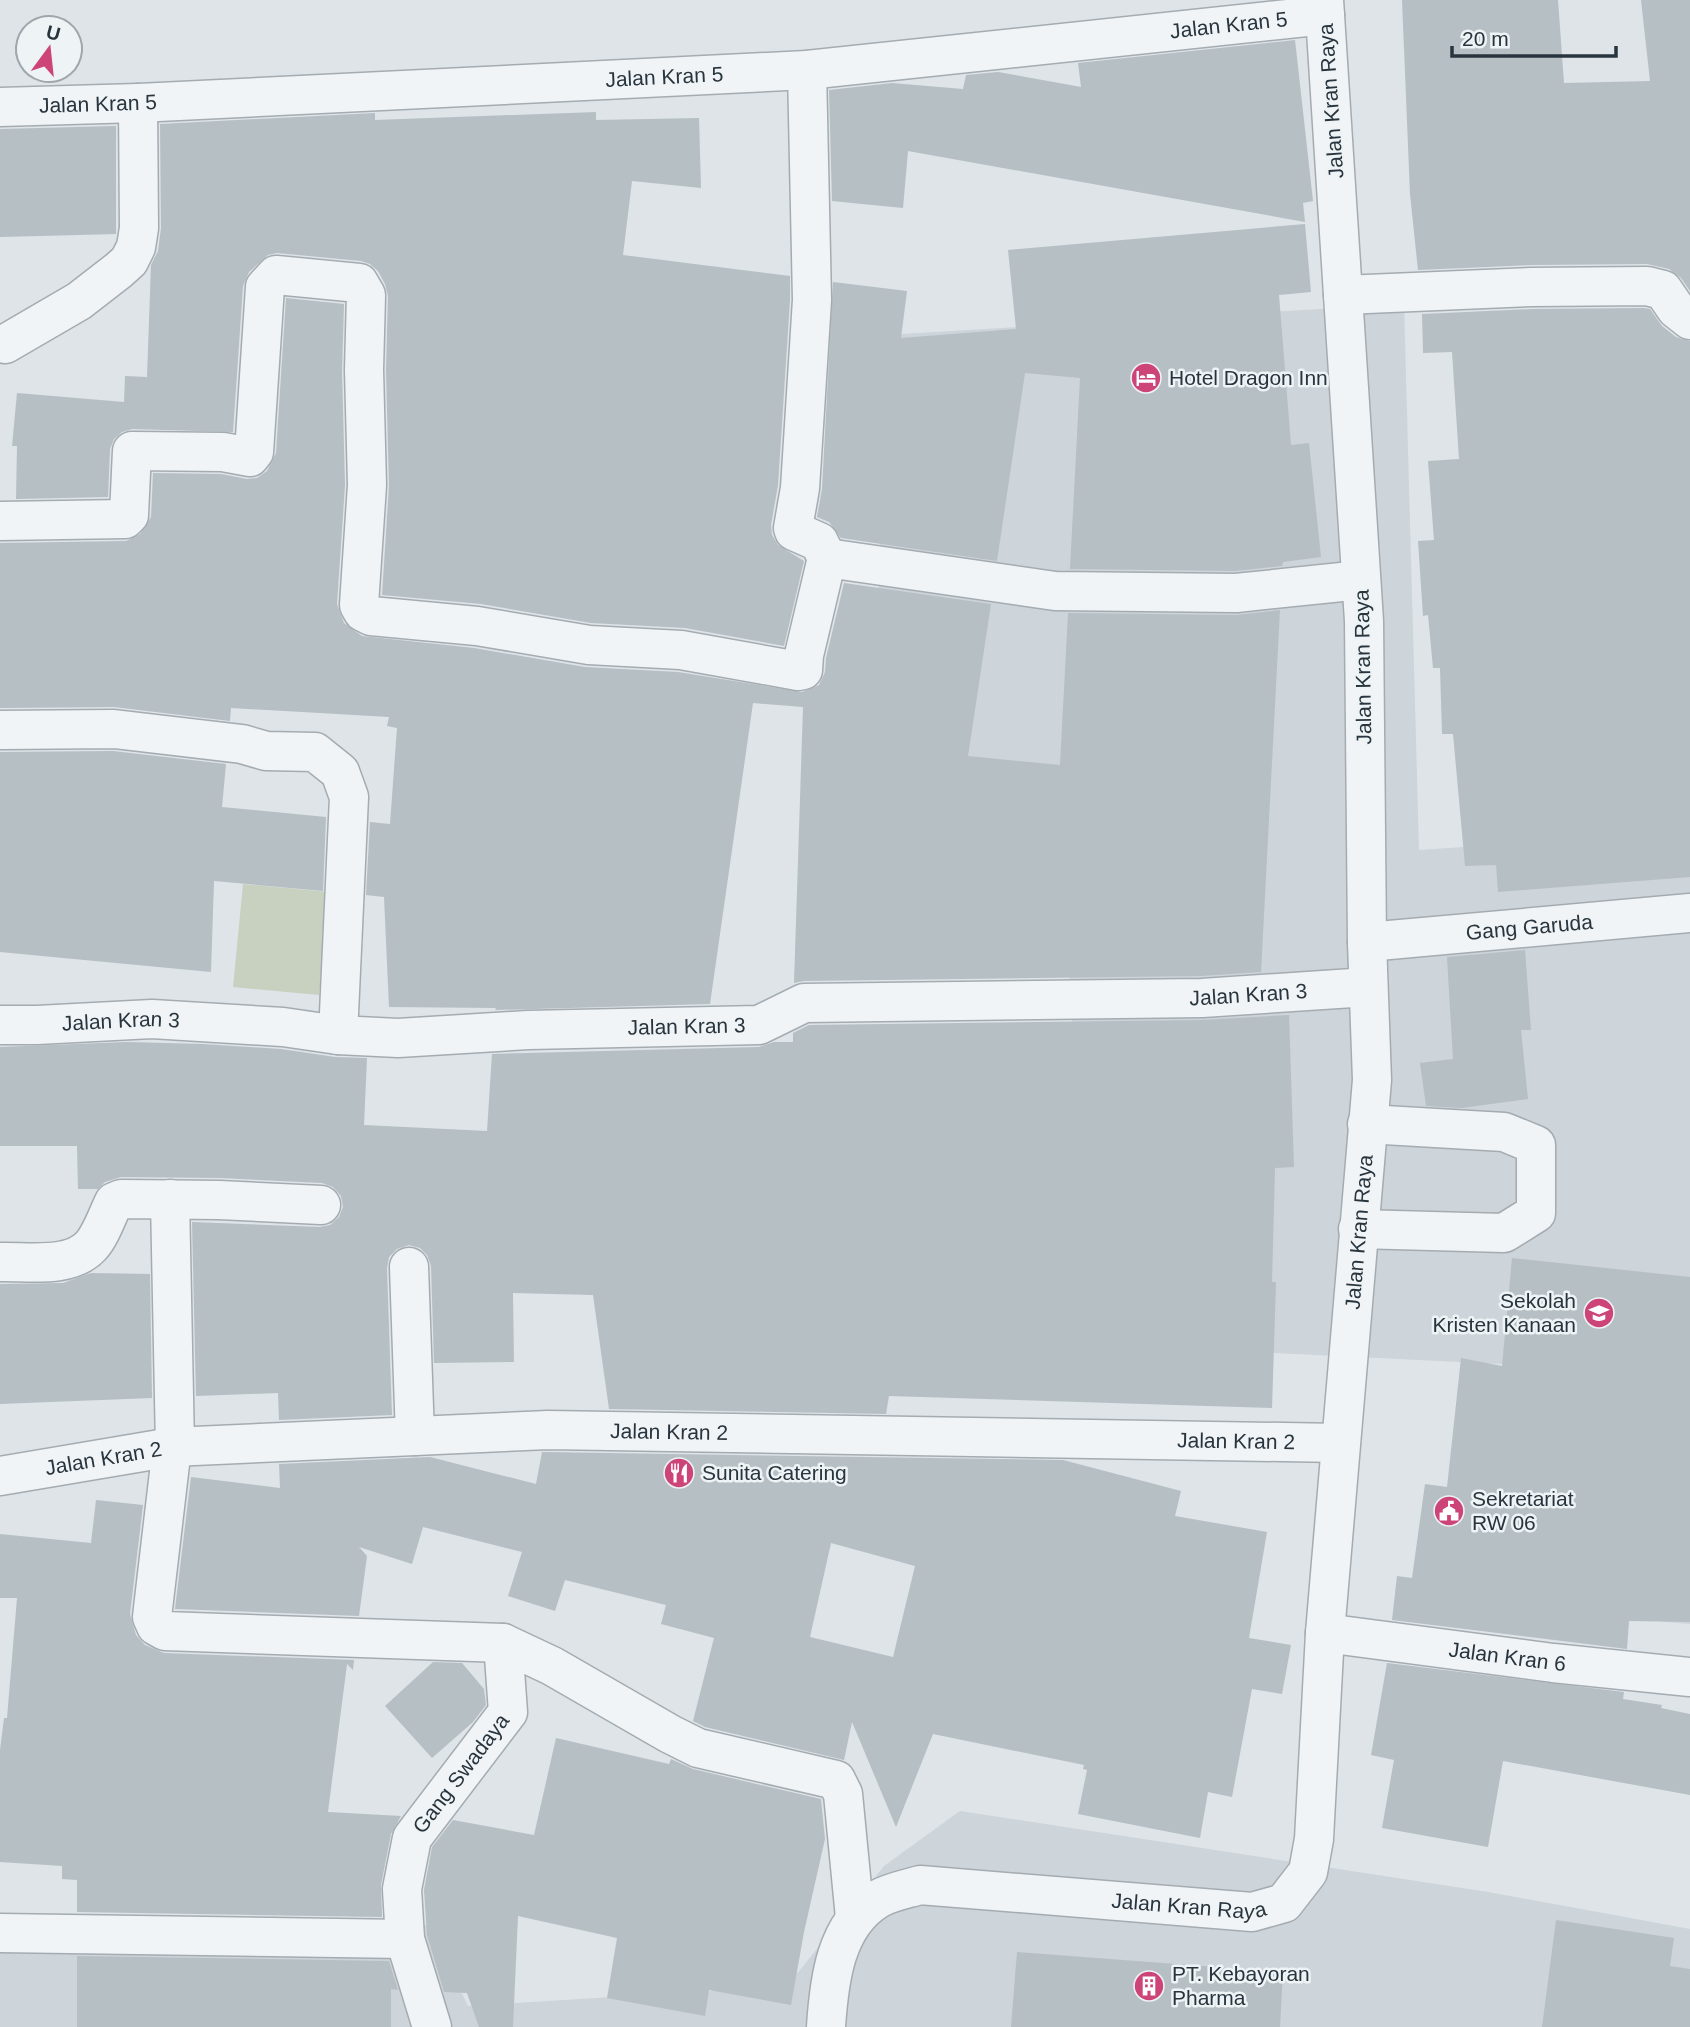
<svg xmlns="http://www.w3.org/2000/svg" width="1690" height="2027" font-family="Arial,sans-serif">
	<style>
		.built { fill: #cdd4da }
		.green { fill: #c8d1c0 }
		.building { fill: #b6bfc4; fill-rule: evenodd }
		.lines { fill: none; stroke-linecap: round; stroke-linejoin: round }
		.minor-casing { stroke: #a4acb2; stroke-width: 41 }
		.minor { stroke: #f1f4f6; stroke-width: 38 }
		.labels { text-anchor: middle; stroke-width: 5; stroke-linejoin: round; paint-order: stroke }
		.street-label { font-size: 21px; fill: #28353e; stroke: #eef3f5 }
		.poi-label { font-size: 21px; fill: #28353e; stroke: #eef3f5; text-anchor: start }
	</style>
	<rect width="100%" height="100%" fill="#dee4e8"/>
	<g class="built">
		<path d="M1404,304L1419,850L1690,832V1624L1657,1621L1663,1372L1090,1344L1069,967L868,928L886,335Z"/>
		<path d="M960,1811L1488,1892L1690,1929V2027H0V1917L429,1925L468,2006L787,1986L884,1866Z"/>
	</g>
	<path class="green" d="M243,884L329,892L319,995L233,987Z"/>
	<g class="building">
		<path d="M1402,0H1558L1564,83L1650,81L1641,0H1690V291L1681,278L1669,269L1647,264L1532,265L1418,270L1410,194Z"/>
		<path d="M1295,40L1313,201L1303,203L1305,222L908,151L903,208L832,201L829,90L892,83L963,89L966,75L998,72L1081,87L1078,63Z"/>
		<path d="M596,112V120L699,118L701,188L632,181L623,255L790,276V300L778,485L771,525L772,535L778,545L804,561L784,646L685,628L591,623L481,604L382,595L389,486L386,370L388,296L385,284L378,271L370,264L361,261L277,253L268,255L249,272L243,286L233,432L132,429L122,432L114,439L110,449L108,497L16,499L17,446H12L17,393L124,402L125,376L147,377L151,265L158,251L161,228L160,124L375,113V120Z"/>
		<path d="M116,126V234L0,237V129Z"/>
		<path d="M1305,224L1311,292L1279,295L1291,445L1309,443L1321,557L1283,562L1282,566L1235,571L1070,569L1080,378L1025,373L997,561L841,538L829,522L817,517L822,489L833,282L907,291L901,338L1016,329L1008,250Z"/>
		<path d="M286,298L344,304L342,371L345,485L337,604L344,623L362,636L474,648L585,667L678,672L802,692L819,685L825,672L826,658L844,583L991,604L968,756L1060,765L1068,613L1236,615L1280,610L1261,972L1201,976L804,981L794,983L803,707L753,703L710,1004L495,1010L496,1008L389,1007L384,897L366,895L370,822L390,824L397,728L387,726L389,717L231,708L230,721L114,707L0,708V543L126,541L140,534L151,517L153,473L221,474L247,479L257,478L267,471L276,453Z"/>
		<path d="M1644,308L1650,309L1662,326L1676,337L1690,341V877L1498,892L1496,865L1465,866L1453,734H1442L1440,668H1433L1428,615L1423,616L1418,541L1434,540L1428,461L1459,459L1452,352L1423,353L1422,314L1533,309Z"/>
		<path d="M113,751L226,764L222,807L326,817L323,891L214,881L211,972L0,952V752Z"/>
		<path d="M1525,950L1531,1030H1521L1528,1099L1462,1108L1426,1106L1420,1063L1453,1059L1447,957Z"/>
		<path d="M1289,1015L1294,1167L1275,1168L1272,1282H1276L1272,1408L889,1396L886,1414L609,1409L593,1295L513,1293L514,1362L434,1363L431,1266L427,1255L420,1248L409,1245L397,1249L389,1257L387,1268L392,1415L279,1420L278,1393L196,1396L192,1222L320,1227L330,1225L339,1217L343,1207L341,1196L333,1187L322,1183L220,1178L121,1177L105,1182L98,1189H78L77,1146H0V1047L127,1042L203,1044L281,1049L335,1057L367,1058L364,1125L487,1131L492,1054L759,1047L774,1042H793V1033L809,1025L1202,1020Z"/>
		<path d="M1512,1258L1690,1277V1622L1629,1621L1627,1649L1392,1620L1397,1576L1412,1578L1425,1484L1447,1487L1461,1358L1502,1366Z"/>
		<path d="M91,1273L150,1274L152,1398L0,1404V1284L63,1283Z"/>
		<path d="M542,1452L1063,1460L1181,1491L1175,1516L1267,1532L1249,1638L1291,1645L1282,1694L1252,1689L1232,1797L1208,1792L1200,1838L1078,1814L1087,1770L1083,1769L1084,1765L933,1734L896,1827L852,1722L844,1760L705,1727L693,1721L714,1638L661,1624L666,1605L565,1580L555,1611L508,1596L522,1552L423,1527L412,1564L359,1547L367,1556L359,1616L175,1609L191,1477L280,1488L279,1464L430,1457L536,1484ZM831,1543L915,1566L893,1657L810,1637Z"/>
		<path d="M96,1500L143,1505L130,1614L136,1635L145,1645L164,1653L354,1660L353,1670L347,1664L328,1812L401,1816L391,1834L381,1885L382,1917L77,1912V1880L62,1879V1866L0,1862V1750L4,1718H7L17,1598H0V1534L91,1543Z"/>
		<path d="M433,1662L462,1663L484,1689L486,1705L473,1722L432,1758L385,1706Z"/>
		<path d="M1387,1663L1624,1692L1623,1699L1662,1705L1661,1708L1690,1714V1795L1503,1761L1488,1847L1382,1828L1394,1760L1371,1755Z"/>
		<path d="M556,1738L669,1764L671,1759L693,1769L821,1799L825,1839L804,1932L791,2005L709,1990L705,2016L607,1998L617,1938L518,1916L513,2027H479L467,1993L444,1992L427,1935L424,1890L432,1847L453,1820L534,1835Z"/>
		<path d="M1556,1920L1674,1938L1670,1966L1690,1969V2027H1542Z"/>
		<path d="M1017,1952L1283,1972L1280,2027H1011Z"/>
		<path d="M77,1956L389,1961L398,1990L391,1989V2027H77Z"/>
	</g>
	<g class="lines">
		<g class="minor-casing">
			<g id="minor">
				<path d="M807,70L812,300L800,488L793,528L794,531L819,542L827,558"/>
				<path id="s1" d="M0,107L138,103L807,70L1325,15"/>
				<path d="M1343,295L1532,287L1647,286L1663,290L1676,309L1690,320"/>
				<path d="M5,344L79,301L119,270L129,261L136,247L139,228L138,103"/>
				<path d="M0,521L125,519L129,515L132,451L223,452L250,457L254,452L265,287L276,275L359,283L366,295L364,370L367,485L359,605L363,612L371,616L477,626L589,645L681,650L798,671L803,670L804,655L827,558L1055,591L1236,593L1361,580"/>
				<path d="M0,730L114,729L242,744L266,751L315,752L340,772L349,797L338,1035"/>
				<path id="s2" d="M1367,942L1690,913"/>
				<path id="s3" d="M0,1025H37L152,1019L283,1027L338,1035L398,1038L528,1030L759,1025L804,1003L1202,998L1368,987"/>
				<path d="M170,1199L175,1447"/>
				<path d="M1358,1229L1504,1233L1536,1213V1145L1504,1132L1367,1124"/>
				<path d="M0,1262C27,1261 70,1269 91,1246C101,1235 107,1216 114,1202L121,1199L219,1200L321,1205"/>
				<path d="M409,1267L415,1436"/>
				<path d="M172,1447L152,1617L156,1626L165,1631L503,1643L552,1666L670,1734L698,1748L836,1780L843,1794L855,1918"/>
				<path id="s4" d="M0,1476L172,1447L548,1430L1340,1443"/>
				<path id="s5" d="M1325,1633L1553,1663L1690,1677"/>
				<path d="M0,1933L405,1939"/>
				<path id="s6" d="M432,2027L405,1939L402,1889L412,1838L508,1712L503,1643"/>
				<path id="s7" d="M826,2027C829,1981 835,1925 878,1899C890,1892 907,1889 920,1885L1252,1912L1284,1903L1308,1872L1314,1839L1325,1633L1372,1080L1367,942L1364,621L1324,0"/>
			</g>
		</g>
		<use href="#minor" class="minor"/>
	</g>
	<defs>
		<g id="hotel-disc" transform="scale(1.575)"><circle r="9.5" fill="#cc4478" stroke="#eef3f5"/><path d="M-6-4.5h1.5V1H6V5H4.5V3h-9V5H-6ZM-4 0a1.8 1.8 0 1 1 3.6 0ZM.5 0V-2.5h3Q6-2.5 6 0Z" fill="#fff"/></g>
		<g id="school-disc" transform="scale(1.575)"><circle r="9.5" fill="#cc4478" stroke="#eef3f5"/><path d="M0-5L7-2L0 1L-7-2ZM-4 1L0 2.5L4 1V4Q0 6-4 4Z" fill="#fff"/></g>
		<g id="restaurant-disc" transform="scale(1.575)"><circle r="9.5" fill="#cc4478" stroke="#eef3f5"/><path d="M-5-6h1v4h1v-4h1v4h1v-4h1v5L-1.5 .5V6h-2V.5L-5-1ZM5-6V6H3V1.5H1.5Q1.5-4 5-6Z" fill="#fff"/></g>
		<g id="civic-disc" transform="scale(1.575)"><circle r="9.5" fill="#cc4478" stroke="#eef3f5"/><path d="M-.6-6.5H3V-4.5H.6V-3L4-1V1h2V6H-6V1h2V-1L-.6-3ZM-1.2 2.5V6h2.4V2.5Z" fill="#fff"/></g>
		<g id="building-disc" transform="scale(1.575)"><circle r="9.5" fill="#cc4478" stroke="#eef3f5"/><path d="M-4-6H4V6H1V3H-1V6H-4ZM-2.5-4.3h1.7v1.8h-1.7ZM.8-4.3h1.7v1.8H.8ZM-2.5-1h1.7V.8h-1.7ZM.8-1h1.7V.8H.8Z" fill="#fff"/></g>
	</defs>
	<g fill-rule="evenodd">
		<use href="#hotel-disc" x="1146" y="378"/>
		<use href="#school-disc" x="1599" y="1313"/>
		<use href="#restaurant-disc" x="679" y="1473"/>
		<use href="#civic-disc" x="1449" y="1511"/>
		<use href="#building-disc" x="1149" y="1986"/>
	</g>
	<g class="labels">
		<g class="street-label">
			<text dy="7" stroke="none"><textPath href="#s1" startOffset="1232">Jalan Kran 5</textPath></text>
			<text dy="7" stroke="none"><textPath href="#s1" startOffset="665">Jalan Kran 5</textPath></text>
			<text transform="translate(1331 101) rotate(-94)" y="7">Jalan Kran Raya</text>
			<text dy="7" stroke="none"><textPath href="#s1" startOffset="98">Jalan Kran 5</textPath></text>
			<text transform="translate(1363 667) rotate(-91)" y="7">Jalan Kran Raya</text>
			<text dy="7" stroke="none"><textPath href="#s2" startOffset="163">Gang Garuda</textPath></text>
			<text dy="7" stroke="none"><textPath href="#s3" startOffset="1255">Jalan Kran 3</textPath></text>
			<text dy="7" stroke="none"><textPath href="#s3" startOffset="121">Jalan Kran 3</textPath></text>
			<text dy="7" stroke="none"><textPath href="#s3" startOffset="688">Jalan Kran 3</textPath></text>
			<text dy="7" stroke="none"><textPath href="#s7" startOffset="1236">Jalan Kran Raya</textPath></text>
			<text dy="7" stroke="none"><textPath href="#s4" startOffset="672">Jalan Kran 2</textPath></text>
			<text dy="7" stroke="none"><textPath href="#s4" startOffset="1239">Jalan Kran 2</textPath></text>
			<text dy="7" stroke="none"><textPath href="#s4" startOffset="105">Jalan Kran 2</textPath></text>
			<text dy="7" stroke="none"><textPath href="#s5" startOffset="184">Jalan Kran 6</textPath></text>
			<text dy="7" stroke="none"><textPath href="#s6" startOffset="275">Gang Swadaya</textPath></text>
			<text dy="7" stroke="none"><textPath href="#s7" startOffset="458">Jalan Kran Raya</textPath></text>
		</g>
		<g class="poi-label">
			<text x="1169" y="385">Hotel Dragon Inn</text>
			<text x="1576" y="1308" text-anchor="end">Sekolah<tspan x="1576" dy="24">Kristen Kanaan</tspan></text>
			<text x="702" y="1480">Sunita Catering</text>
			<text x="1472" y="1506">Sekretariat<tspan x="1472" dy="24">RW 06</tspan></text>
			<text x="1172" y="1981">PT. Kebayoran<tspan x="1172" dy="24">Pharma</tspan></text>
		</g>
	</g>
	<g transform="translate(49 49) rotate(15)"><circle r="33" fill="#eef3f5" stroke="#9fa7ac" stroke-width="2"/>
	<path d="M0-5L12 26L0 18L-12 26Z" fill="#cc4478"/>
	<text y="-10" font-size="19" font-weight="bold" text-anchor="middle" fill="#28353e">U</text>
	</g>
	<path d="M1452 46v10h164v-10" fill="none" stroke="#28353e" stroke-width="3.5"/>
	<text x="1462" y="46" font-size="21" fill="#28353e" stroke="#eef3f5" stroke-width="5" paint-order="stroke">20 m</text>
</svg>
